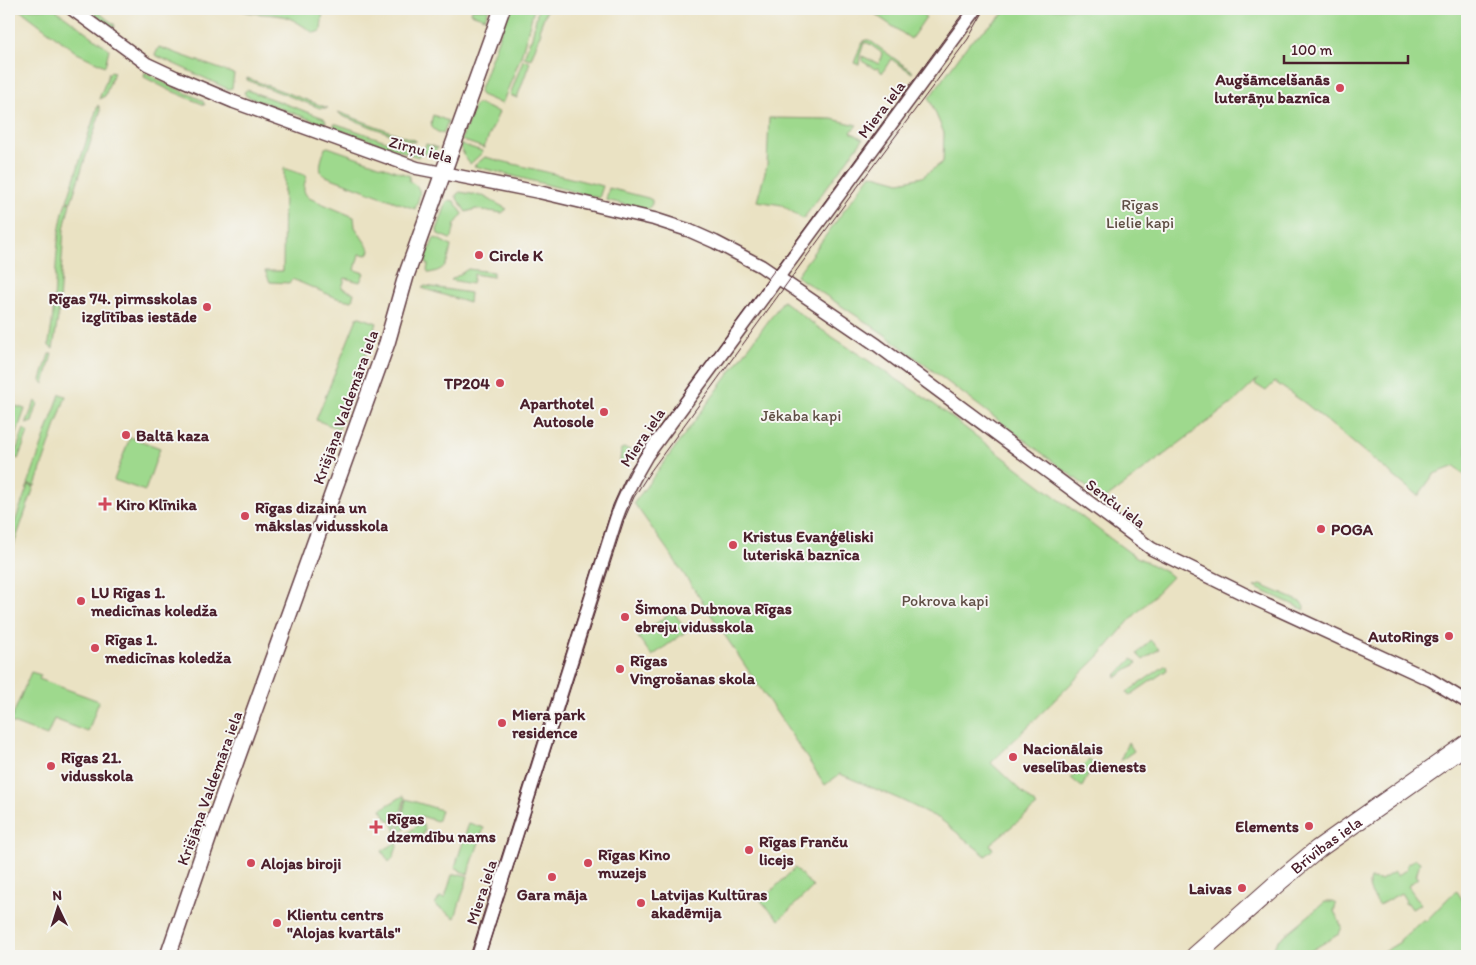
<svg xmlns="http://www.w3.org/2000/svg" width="1476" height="965" font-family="Itim,sans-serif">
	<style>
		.green { fill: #9ed98d; stroke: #747c5c }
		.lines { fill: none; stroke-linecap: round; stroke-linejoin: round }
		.secondary-casing { stroke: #623c42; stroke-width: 15 }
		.primary-casing { stroke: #623c42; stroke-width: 18 }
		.highway-casing { stroke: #623c42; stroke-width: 20 }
		.secondary { stroke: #fff; stroke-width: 12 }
		.primary { stroke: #fff; stroke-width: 15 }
		.highway { stroke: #fff; stroke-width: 18 }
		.tram { stroke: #4a1f2b; stroke-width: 1 }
		.poi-dot { fill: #d1495b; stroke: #f6f6f2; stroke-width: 2 }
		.labels { text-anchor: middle; stroke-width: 4; stroke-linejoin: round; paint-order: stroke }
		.poi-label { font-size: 16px; font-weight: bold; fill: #4a1f2b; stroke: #f6f6f2; text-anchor: start }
		.street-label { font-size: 16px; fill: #4a1f2b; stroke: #f6f6f2 }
		.park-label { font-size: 16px; fill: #5f4e44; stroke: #f6f6f2 }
	</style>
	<rect width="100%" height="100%" fill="#f6f6f2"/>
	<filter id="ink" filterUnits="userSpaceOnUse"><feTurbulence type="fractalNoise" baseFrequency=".02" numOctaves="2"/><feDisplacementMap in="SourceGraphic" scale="10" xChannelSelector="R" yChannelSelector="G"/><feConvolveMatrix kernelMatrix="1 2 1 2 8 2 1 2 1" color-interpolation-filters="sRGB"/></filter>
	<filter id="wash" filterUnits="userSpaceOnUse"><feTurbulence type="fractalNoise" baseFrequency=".0096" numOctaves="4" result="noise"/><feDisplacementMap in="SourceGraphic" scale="20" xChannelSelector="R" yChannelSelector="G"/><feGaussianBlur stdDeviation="1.12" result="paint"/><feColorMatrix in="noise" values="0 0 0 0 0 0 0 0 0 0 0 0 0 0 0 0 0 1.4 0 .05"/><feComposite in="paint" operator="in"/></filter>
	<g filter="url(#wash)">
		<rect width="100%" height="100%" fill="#eae2c3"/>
		<g class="green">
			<path d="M19,9H55L109,49L105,66L77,53Z"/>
			<path d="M88,9H94L115,25L114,28Z"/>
			<path d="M238,9H323L321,31L314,33C304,27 293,18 282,16C266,13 252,15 238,9Z"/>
			<path d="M472,9H489L485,18L471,13Z"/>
			<path d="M509,9H534L521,56L502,104L481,95L479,92Z"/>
			<path d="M538,9H547L539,30L541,32L531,59L524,57L530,40H531L532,37Z"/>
			<path d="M880,9H915L926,17L911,39L876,15Z"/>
			<path d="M1009,9H1467V478L1455,466L1434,474L1418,496L1306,404L1275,382L1266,391L1255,384L1258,379L1235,401L1104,500L884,334L796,276L871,174L900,182L922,177L943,162L944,133L929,98L969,43Z"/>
			<path d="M865,40H869L913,72L912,73L891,59L882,73L878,68L875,69L862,61V56L879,64L882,53L868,43H864L860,55L859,65L854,63L861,45Z"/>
			<path d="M159,47L234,74L232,88L228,89L155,55Z"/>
			<path d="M523,60L530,62L517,98L510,95Z"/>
			<path d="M111,71L114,72L105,96L99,99L109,73Z"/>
			<path d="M145,72L164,83L202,100L205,105L169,90L144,77Z"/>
			<path d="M247,78L328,108H320L247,80Z"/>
			<path d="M247,90L324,118L326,122L323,124L246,96L244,92Z"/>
			<path d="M478,104L499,112L484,148L461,140L475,105Z"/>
			<path d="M98,105L100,109V113L71,202L67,201Z"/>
			<path d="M338,112L416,141L412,142L342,116Z"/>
			<path d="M433,115L448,121L443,134C432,130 429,127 433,115Z"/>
			<path d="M769,118L832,119L857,125L851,132L863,139L803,219L782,205L757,201L767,165Z"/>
			<path d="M334,124H337L420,153L418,157L335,128Z"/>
			<path d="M426,144L438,148L432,154H423Z"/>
			<path d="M460,144L482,151V153L470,164L464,156Z"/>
			<path d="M328,147L410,176L409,181C424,189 420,194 415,209L323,175C317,168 323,156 325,148Z"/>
			<path d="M485,157L603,186L599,198L474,166Z"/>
			<path d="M284,168L307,176C304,185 301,191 309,198L354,217L355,227L370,250L368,255L359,254L355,270L364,273L360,282L345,278L342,288L354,293L352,301L337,298L292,279L289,283L270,282L265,271H283Z"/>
			<path d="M609,188L648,198L652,200V204L648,209H644L606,200Z"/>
			<path d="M460,192L483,196L507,209L502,213L476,209L466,212L456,197V195Z"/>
			<path d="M449,200L454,201L463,214L455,224L452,238L450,239L438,234L437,230L447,202Z"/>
			<path d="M66,202L70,203L64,229L58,317L53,349L49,346V342C58,296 52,247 66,202Z"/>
			<path d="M434,238L438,239L451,246C448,262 447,270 429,273L427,270L428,265L425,260Z"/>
			<path d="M468,269L493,272V277L474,274L472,284L451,280Z"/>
			<path d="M425,286L470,293L469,303L422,288Z"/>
			<path d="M783,301L819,328L934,404L1103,533L1133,555L1166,572L1172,577L1129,621L1099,656L991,763L1037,806L990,844L993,849L986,856L940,819L899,799L840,774L825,785L669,552L634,503Z"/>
			<path d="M360,317L377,323L339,429L316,420L357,318Z"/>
			<path d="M49,354H52L44,384L41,380Z"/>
			<path d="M60,394L66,396L35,486L28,484Z"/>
			<path d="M35,401L38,403L32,422L26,424Z"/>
			<path d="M9,404L25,409L9,455Z"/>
			<path d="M24,429L28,433L18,459L14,457Z"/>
			<path d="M130,437L160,448L145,491L114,480Z"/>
			<path d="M625,448L633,451L634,454L625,465L620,462L621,449Z"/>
			<path d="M28,485L34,487L9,559V539Z"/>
			<path d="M1261,585L1301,602L1304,606L1305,610L1254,587Z"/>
			<path d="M673,611L687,631L652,656L638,637Z"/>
			<path d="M1150,640L1159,649L1143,660L1137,654Z"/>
			<path d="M1132,659L1137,663L1117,677L1115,676Z"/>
			<path d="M1166,665L1167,670L1129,696L1127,692Z"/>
			<path d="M31,672L41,675L39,679L99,701L88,732L54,719L47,736L10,722Z"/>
			<path d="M1128,742L1134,751L1120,761Z"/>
			<path d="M1089,760L1094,764L1082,787L1071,778Z"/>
			<path d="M403,796L405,797L396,832L392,822L387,819L381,809Z"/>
			<path d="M406,799L441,810L438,820L437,821L421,816L401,831L399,830Z"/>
			<path d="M469,823L484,828L468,874L460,871V870L455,867Z"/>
			<path d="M419,824L423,825L425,829L420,842L416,843L406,840L405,835Z"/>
			<path d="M397,842L398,844L393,858L389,862L382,851Z"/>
			<path d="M1415,859L1420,862L1416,876L1418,878L1408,886L1421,904L1412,909L1408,903L1405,904L1404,903L1406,901L1401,893L1379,905C1374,897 1366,889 1370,879L1381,880L1394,872L1397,876L1407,869V865Z"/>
			<path d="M795,868L813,887L779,920L761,901Z"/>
			<path d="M459,874L468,876L455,918L435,905L440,897L445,898L452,875H458Z"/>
			<path d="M1456,890L1467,906V956H1395L1380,954L1400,942V940L1424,919L1426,921Z"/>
			<path d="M1325,902H1332L1336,904L1334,911L1342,927L1339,934L1302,956H1273L1274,947L1279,940Z"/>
		</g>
	</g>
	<g filter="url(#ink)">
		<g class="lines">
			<g class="secondary-casing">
				<g id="secondary">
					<path d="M72,9L147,64L175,77L234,102L417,168L539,192L654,219L688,230L715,242L761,266L877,345L1152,549L1242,593L1431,680L1467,702"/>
					<path d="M478,956L616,519C624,496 635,475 647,455L976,9"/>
				</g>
			</g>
			<g class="primary-casing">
				<path id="primary" d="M168,956L210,833L387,343L406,276L502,9"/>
			</g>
			<g class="highway-casing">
				<g id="highway">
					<path id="s1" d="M1195,956L1282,879L1318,849L1467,744"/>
				</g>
			</g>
			<use href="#secondary" class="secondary"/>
			<use href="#primary" class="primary"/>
			<use href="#highway" class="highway"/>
			<g class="tram">
				<path d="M470,956L613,505L628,472L650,440L966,9"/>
				<path d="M485,956L624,520L634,497L650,472L847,201L968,39L985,9"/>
			</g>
		</g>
	</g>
	<g class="poi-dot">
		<circle cx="1340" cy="88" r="5"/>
		<circle cx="479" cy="255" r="5"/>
		<circle cx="207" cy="307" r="5"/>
		<circle cx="500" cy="383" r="5"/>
		<circle cx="604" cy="412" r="5"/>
		<circle cx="126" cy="435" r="5"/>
		<path d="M102.5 496.5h5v5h5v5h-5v5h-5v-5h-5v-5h5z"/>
		<circle cx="245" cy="516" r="5"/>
		<circle cx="1321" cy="529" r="5"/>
		<circle cx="733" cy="545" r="5"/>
		<circle cx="81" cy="601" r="5"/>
		<circle cx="625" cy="617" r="5"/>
		<circle cx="1449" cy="636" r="5"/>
		<circle cx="95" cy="648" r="5"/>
		<circle cx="620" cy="669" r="5"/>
		<circle cx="502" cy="723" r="5"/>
		<circle cx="1013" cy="757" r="5"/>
		<circle cx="51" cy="766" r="5"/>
		<circle cx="1309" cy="826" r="5"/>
		<path d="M373.5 819.5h5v5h5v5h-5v5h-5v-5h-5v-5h5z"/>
		<circle cx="749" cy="850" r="5"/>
		<circle cx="251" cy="863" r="5"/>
		<circle cx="588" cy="863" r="5"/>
		<circle cx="552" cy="877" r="5"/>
		<circle cx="1242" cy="888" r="5"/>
		<circle cx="641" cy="903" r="5"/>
		<circle cx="277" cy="923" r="5"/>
	</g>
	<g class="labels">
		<g class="poi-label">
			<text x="1330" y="85" text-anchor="end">Augšāmcelšanās<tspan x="1330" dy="18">luterāņu baznīca</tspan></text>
			<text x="489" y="261">Circle K</text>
			<text x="197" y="304" text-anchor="end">Rīgas 74. pirmsskolas<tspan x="197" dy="18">izglītības iestāde</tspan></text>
			<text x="490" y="389" text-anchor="end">TP204</text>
			<text x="594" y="409" text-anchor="end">Aparthotel<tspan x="594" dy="18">Autosole</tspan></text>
			<text x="136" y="441">Baltā kaza</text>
			<text x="116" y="510">Kiro Klīnika</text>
			<text x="255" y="513">Rīgas dizaina un<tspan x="255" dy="18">mākslas vidusskola</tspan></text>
			<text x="1331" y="535">POGA</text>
			<text x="743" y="542">Kristus Evanģēliski<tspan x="743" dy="18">luteriskā baznīca</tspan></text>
			<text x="91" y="598">LU Rīgas 1.<tspan x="91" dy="18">medicīnas koledža</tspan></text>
			<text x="635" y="614">Šimona Dubnova Rīgas<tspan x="635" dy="18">ebreju vidusskola</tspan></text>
			<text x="1439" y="642" text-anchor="end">AutoRings</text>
			<text x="105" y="645">Rīgas 1.<tspan x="105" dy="18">medicīnas koledža</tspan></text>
			<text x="630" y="666">Rīgas<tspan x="630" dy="18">Vingrošanas skola</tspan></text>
			<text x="512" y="720">Miera park<tspan x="512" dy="18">residence</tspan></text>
			<text x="1023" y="754">Nacionālais<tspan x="1023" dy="18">veselības dienests</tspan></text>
			<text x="61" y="763">Rīgas 21.<tspan x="61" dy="18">vidusskola</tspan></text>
			<text x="387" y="824">Rīgas<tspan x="387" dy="18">dzemdību nams</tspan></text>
			<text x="1299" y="832" text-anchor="end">Elements</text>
			<text x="759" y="847">Rīgas Franču<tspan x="759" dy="18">licejs</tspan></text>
			<text x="598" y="860">Rīgas Kino<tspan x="598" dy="18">muzejs</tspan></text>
			<text x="261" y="869">Alojas biroji</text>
			<text x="1232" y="894" text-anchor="end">Laivas</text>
			<text x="552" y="900" text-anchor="middle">Gara māja</text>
			<text x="651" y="900">Latvijas Kultūras<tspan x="651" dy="18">akadēmija</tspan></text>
			<text x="287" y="920">Klientu centrs<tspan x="287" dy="18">"Alojas kvartāls"</tspan></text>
		</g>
		<g class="street-label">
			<text transform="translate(881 109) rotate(-53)" y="6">Miera iela</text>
			<text transform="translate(421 149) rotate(15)" y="6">Zirņu iela</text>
			<text transform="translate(345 407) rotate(-70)" y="6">Krišjāņa Valdemāra iela</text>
			<text transform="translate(642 437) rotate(-56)" y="6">Miera iela</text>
			<text transform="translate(1116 503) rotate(37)" y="6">Senču iela</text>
			<text transform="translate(209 788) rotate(-70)" y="6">Krišjāņa Valdemāra iela</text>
			<text dy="6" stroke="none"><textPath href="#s1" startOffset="172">Brīvības iela</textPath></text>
			<text transform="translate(481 892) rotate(-72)" y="6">Miera iela</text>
		</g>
		<g class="park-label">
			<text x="1140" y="210">Rīgas<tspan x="1140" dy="18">Lielie kapi</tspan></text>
			<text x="801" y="421">Jēkaba kapi</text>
			<text x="945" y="606">Pokrova kapi</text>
		</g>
	</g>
	<rect width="1476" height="965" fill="none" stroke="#f6f6f2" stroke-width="30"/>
	<g transform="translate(58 908) rotate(356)" stroke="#f6f6f2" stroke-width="4" paint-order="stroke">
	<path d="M0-4L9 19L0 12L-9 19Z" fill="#4a1f2b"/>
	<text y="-8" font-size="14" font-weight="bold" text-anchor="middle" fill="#4a1f2b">N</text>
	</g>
	<path d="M1284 55v8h124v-8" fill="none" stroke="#4a1f2b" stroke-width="2.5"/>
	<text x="1291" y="55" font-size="15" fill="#4a1f2b" stroke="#f6f6f2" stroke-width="4" paint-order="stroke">100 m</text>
</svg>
